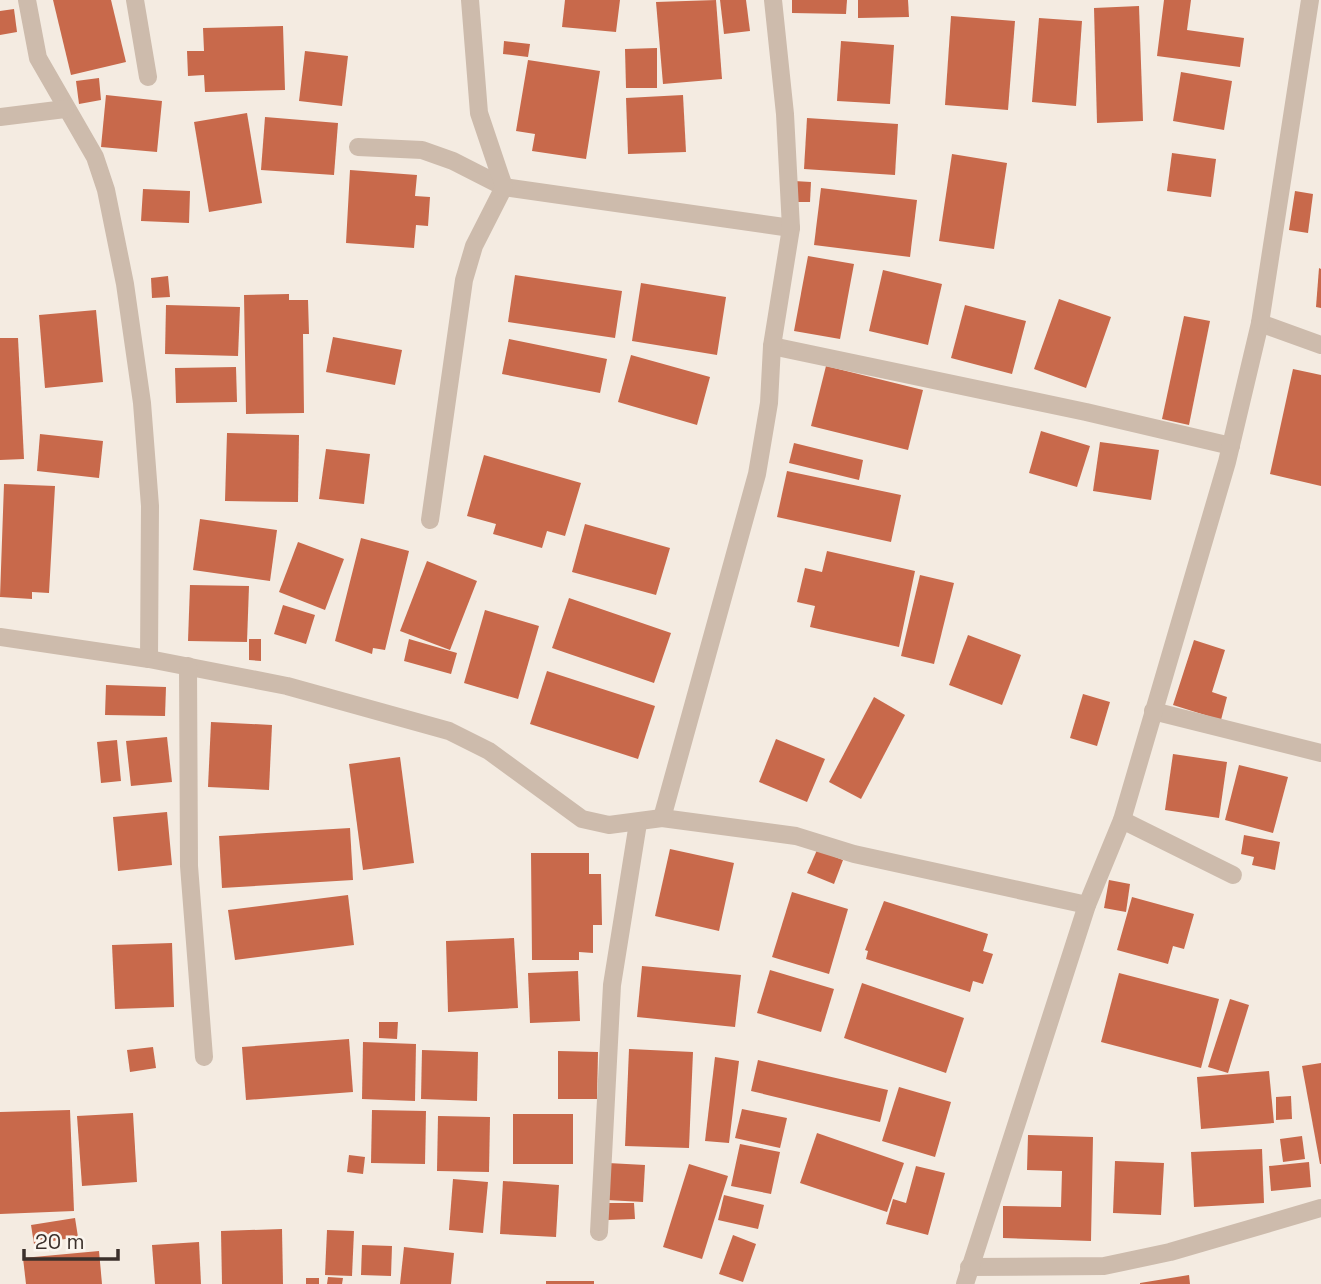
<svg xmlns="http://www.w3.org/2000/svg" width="1321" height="1284" font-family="'Space Grotesk',sans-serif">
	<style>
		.building { fill: #c8694b }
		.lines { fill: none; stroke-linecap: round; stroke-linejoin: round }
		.minor { stroke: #cdbbac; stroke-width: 18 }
	</style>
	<rect width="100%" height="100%" fill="#f4ebe1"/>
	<g class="building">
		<path d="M53,0H111L126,62L71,75Z"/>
		<path d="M565,0H620L616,32L562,27Z"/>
		<path d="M716,0L722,79L663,84L656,2Z"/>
		<path d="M720,0H746L750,31L724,34Z"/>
		<path d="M792,0H847L846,14L792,13Z"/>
		<path d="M858,0H908L909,17L858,18Z"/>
		<path d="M1164,0H1191L1187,30L1244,38L1240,67L1157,56Z"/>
		<path d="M1139,6L1143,121L1097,123L1094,8Z"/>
		<path d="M14,9L17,32L0,35V11Z"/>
		<path d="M951,16L1015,21L1008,110L945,105Z"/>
		<path d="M1039,18L1082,21L1076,106L1032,102Z"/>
		<path d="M283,26L285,90L205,92L204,75L188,76L187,51H204L203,28Z"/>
		<path d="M504,41L530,44L528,57L503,54Z"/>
		<path d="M841,41L894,45L890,104L837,101Z"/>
		<path d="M657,48V88H626L625,49Z"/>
		<path d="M305,51L348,56L342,106L299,101Z"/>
		<path d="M528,60L600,71L586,159L532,151L535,134L516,131Z"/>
		<path d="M1181,72L1232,81L1224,130L1173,121Z"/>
		<path d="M99,78L101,100L79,104L76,81Z"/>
		<path d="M106,95L162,101L157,152L101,147Z"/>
		<path d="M683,95L686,152L628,154L626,98Z"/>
		<path d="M247,113L262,203L209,212L194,122Z"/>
		<path d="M265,117L338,123L334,175L261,170Z"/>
		<path d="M807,118L898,124L895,175L804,169Z"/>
		<path d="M1172,153L1216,159L1211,197L1167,191Z"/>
		<path d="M952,154L1007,163L994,249L939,241Z"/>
		<path d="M350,170L417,175L415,196L430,197L428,226L416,225L414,248L346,243Z"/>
		<path d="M794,181L811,182L810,202H793Z"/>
		<path d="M821,188L917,200L910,257L814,245Z"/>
		<path d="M143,189L190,191L189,223L141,221Z"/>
		<path d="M1295,191L1313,194L1308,233L1289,230Z"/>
		<path d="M808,256L854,264L840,339L794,331Z"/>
		<path d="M1319,268L1321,269V308L1316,307Z"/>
		<path d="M883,270L942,284L928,345L869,331Z"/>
		<path d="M515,275L622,291L615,338L508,322Z"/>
		<path d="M168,276L170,297L152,298L151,278Z"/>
		<path d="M641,283L726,297L717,355L632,341Z"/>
		<path d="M289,294V300H308L309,334H303L304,413L246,414L244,295Z"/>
		<path d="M1059,299L1111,317L1086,388L1034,369Z"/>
		<path d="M166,305L240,307L238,356L165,354Z"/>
		<path d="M965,305L1026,321L1012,374L951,358Z"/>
		<path d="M96,310L103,382L45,388L39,315Z"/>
		<path d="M1184,316L1210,321L1189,425L1162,419Z"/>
		<path d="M333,337L402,350L395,385L326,372Z"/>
		<path d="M0,338H18L24,459L0,460Z"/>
		<path d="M509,339L607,359L600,393L502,374Z"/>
		<path d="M631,355L710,377L697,425L618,402Z"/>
		<path d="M826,366L923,390L908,450L811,426Z"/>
		<path d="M236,367L237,402L176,403L175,368Z"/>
		<path d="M1293,369L1321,375V486L1270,474Z"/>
		<path d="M1041,431L1090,446L1077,487L1029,473Z"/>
		<path d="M227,433L299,435L298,502L225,501Z"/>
		<path d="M40,434L103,441L99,478L37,471Z"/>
		<path d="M1100,442L1159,450L1151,500L1093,491Z"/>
		<path d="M794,443L863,460L859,480L789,463Z"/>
		<path d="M326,449L370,454L364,504L319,499Z"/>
		<path d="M484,455L581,483L565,536L547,531L542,548L493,534L496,524L467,516Z"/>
		<path d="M787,471L901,495L891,542L777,517Z"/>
		<path d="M4,484L55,486L49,593L32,592V599L0,597Z"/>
		<path d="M200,519L277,530L270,581L193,570Z"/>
		<path d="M585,524L670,548L656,595L572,572Z"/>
		<path d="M361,538L409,551L385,650L373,648L372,654L335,641Z"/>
		<path d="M298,542L344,559L325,610L279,592Z"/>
		<path d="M827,551L915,571L899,647L810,627L815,606L797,602L805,568L822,572Z"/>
		<path d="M427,561L477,581L450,650L400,631Z"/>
		<path d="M920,575L954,583L934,664L901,656Z"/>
		<path d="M190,585L249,586L247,642L188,641Z"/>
		<path d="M569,598L671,633L654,683L552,648Z"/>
		<path d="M283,605L315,615L306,644L274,634Z"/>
		<path d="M485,610L539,626L518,699L464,683Z"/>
		<path d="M968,635L1021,655L1002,705L949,685Z"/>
		<path d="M249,639H261V661L249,660Z"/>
		<path d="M409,639L457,653L451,674L404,661Z"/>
		<path d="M1194,640L1225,650L1212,692L1227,697L1221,720L1173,705Z"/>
		<path d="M547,671L655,706L638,759L530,724Z"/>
		<path d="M106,685L166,687L165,716L105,715Z"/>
		<path d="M1083,694L1110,702L1097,746L1070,738Z"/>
		<path d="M874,697L905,715L861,799L829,782Z"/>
		<path d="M211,722L272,725L269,790L208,787Z"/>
		<path d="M167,737L172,782L131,786L126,741Z"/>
		<path d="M776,739L825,759L807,802L759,782Z"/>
		<path d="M117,740L121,781L101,783L97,742Z"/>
		<path d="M1173,754L1227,762L1219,818L1165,810Z"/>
		<path d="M400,757L414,863L363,870L349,764Z"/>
		<path d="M1239,765L1288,777L1273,833L1225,820Z"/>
		<path d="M167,812L172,865L118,871L113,817Z"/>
		<path d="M350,828L353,880L222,888L219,836Z"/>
		<path d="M1244,835L1280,842L1275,870L1252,865L1254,857L1241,854Z"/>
		<path d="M670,849L734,863L719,931L655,916Z"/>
		<path d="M817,850L843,860L834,884L807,873Z"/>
		<path d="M531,853H589V874H601L602,925H593V953L579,952V960H532Z"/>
		<path d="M1109,880L1130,884L1126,912L1104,908Z"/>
		<path d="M792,892L848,909L829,974L772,957Z"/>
		<path d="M348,895L354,945L235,960L228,910Z"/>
		<path d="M1132,897L1194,914L1184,949L1173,946L1168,964L1117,950Z"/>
		<path d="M884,901L988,934L983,951L993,954L983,984L973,981L970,992L866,959L868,951L865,950Z"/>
		<path d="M514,938L518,1008L448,1012L446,941Z"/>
		<path d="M172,943L174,1007L115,1009L112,945Z"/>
		<path d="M642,966L741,975L735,1027L637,1017Z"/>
		<path d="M770,970L834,989L821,1032L757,1013Z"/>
		<path d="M578,971L580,1021L530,1023L528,973Z"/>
		<path d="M1119,973L1219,999L1201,1068L1101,1042Z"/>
		<path d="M862,983L964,1018L946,1073L844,1038Z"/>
		<path d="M1230,999L1249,1005L1228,1073L1208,1067Z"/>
		<path d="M379,1022H398L397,1039L379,1038Z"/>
		<path d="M349,1039L353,1092L246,1100L242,1047Z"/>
		<path d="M363,1042L416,1044L415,1101L362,1099Z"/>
		<path d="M153,1047L156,1068L130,1072L127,1050Z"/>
		<path d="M629,1049L693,1052L689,1148L625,1146Z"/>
		<path d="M422,1050L478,1052L477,1101L421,1099Z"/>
		<path d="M558,1051L598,1052L597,1099H558Z"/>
		<path d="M715,1057L739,1061L729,1143L705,1141Z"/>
		<path d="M758,1060L888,1090L880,1122L751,1091Z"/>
		<path d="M1321,1063V1164H1320L1302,1066Z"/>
		<path d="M1269,1071L1274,1123L1201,1129L1197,1077Z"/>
		<path d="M899,1087L951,1102L935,1157L882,1141Z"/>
		<path d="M1291,1096L1292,1119L1276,1120V1097Z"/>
		<path d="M742,1109L787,1118L780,1148L735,1138Z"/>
		<path d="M70,1110L74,1211L0,1214V1112Z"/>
		<path d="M372,1110L426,1111L425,1164L371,1163Z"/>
		<path d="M133,1113L137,1182L82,1186L77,1116Z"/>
		<rect x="513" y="1114" width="60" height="50"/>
		<path d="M438,1116L490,1117L489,1172L437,1171Z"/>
		<path d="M817,1133L904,1163L887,1212L800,1183Z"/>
		<path d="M1028,1135L1093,1137L1091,1241L1003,1238V1206L1061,1207L1062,1171L1027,1170Z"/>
		<path d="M1302,1136L1305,1159L1283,1162L1280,1139Z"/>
		<path d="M740,1144L780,1152L771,1194L731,1186Z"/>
		<path d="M1262,1149L1264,1203L1194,1207L1191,1152Z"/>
		<path d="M349,1155L365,1157L363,1174L347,1172Z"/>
		<path d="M1115,1161L1164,1163L1161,1215L1113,1213Z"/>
		<path d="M1309,1162L1311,1187L1271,1191L1269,1166Z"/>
		<path d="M608,1163L645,1165L643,1202L607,1200Z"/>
		<path d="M689,1164L728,1176L702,1259L663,1247Z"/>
		<path d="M916,1166L945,1173L928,1235L886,1224L893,1199L906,1203Z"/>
		<path d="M453,1179L488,1182L483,1233L449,1230Z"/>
		<path d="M503,1181L559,1185L556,1237L500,1234Z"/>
		<path d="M724,1195L764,1205L758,1229L718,1220Z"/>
		<path d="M606,1203H634L635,1219L607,1220Z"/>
		<path d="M75,1218L78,1237L34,1244L31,1225Z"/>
		<path d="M282,1229L283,1284H222L221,1231Z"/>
		<path d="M327,1230L354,1231L352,1276L325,1275Z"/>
		<path d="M733,1235L756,1244L743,1282L719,1274Z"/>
		<path d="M199,1242L201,1284H155L152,1245Z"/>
		<path d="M362,1245L392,1246L391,1276L361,1275Z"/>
		<path d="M404,1247L454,1253L451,1284H400Z"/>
		<path d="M99,1251L102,1284H26L23,1258Z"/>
		<path d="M1189,1275L1190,1284H1140V1283Z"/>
		<path d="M328,1277L343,1278L342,1284H327Z"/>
		<rect x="306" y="1278" width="13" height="6"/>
		<rect x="546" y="1281" width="48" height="3"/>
	</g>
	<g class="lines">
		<g class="minor">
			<path d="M27,0L38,58L95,157L106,190L125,284L142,403L150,506L149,659"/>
			<path d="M135,0L148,77"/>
			<path d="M0,117L65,109"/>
			<path d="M358,147L422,150L453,161L504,187L791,228"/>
			<path d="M1260,323L1321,345"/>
			<path d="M772,346L1086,412L1231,446"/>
			<path d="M430,520L464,280L474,246L504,187L479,113L470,0"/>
			<path d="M0,637L149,659L287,686L449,731L489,751L582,819L609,825L662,818L796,836L854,854L1087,905"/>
			<path d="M188,666L189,866L204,1057"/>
			<path d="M1153,711L1321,753"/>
			<path d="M662,818L757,474L769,403L772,346L791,228L785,114L773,0"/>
			<path d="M1122,820L1233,875"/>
			<path d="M599,1232L612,985L638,823"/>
			<path d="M969,1267L1104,1266L1170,1252L1321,1208"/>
			<path d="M965,1284L1087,905L1122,820L1227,462L1260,323L1310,0"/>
		</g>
	</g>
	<path d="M24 1249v10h94v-10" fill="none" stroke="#3b302b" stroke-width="3.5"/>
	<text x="35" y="1249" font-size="21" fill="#3b302b" stroke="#fbf5ee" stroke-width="5" paint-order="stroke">20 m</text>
</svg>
